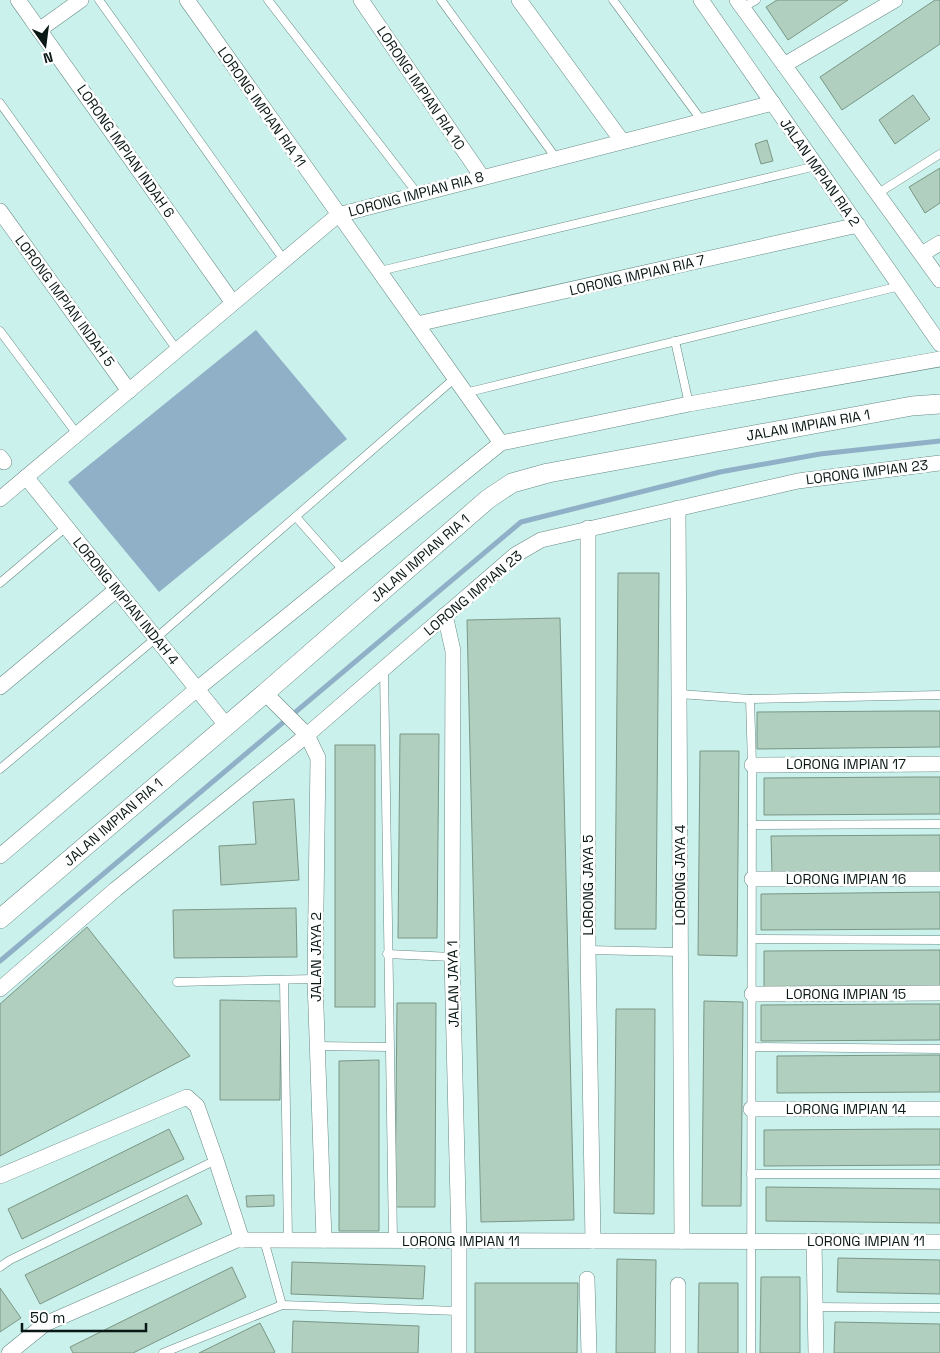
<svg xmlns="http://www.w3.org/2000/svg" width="940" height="1353" font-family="'Space Grotesk',sans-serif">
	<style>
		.water { fill: #8fb0c6 }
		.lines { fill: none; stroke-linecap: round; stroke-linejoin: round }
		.stream { stroke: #8fb0c6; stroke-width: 5 }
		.building { fill: #b1cfbe; stroke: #799686 }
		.service-casing { stroke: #678a85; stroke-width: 9 }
		.minor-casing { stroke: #678a85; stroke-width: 16 }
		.tertiary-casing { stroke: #678a85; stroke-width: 20 }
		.service { stroke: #fff; stroke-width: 8 }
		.minor { stroke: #fff; stroke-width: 15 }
		.tertiary { stroke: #fff; stroke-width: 19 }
		.labels { text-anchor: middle; stroke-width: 5; stroke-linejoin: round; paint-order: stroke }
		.street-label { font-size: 14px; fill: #091715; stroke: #fff }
	</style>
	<rect width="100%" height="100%" fill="#cbf1ec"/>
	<path class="water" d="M256,330L347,439L159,592L68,482Z"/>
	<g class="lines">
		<path class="stream" d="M0,961L521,522L720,472L820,454L940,441"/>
	</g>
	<g class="building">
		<path d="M777,0H848L788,40L766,7Z"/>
		<path d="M935,0H940V44L842,110L820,77Z"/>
		<path d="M913,95L930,119L895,144L879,120Z"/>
		<path d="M767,140L773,161L761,164L755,144Z"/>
		<path d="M940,168V203L925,213L909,187Z"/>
		<path d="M618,573H659L656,929H615Z"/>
		<path d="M560,618L574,1220L481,1222L467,620Z"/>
		<path d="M910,711H940V747L757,749V712Z"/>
		<path d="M400,734H439L437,938H398Z"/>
		<rect x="335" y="745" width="40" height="262"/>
		<path d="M700,751H739L737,956L698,955Z"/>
		<path d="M917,777H940V814L764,815V778Z"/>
		<path d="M294,799L299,880L221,885L219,846L256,844L253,802Z"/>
		<path d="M940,835V872L772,873L771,836Z"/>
		<path d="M940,892V929L761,930V894Z"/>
		<path d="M296,908L297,957L174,958L173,910Z"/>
		<path d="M87,927L190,1056L0,1156V1004Z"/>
		<path d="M940,950V986L764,987V951Z"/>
		<path d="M220,1000L281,1001L280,1100H220Z"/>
		<path d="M704,1001L743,1002L741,1206H702Z"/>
		<path d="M397,1003H436L435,1207H395Z"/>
		<path d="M914,1004H940V1040L761,1041V1005Z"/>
		<path d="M616,1009H655L654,1214L614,1213Z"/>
		<path d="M930,1055H940V1092L777,1093V1056Z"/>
		<path d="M379,1060V1231H339V1061Z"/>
		<path d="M169,1129L184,1159L22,1239L8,1209Z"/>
		<path d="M916,1129H940V1165L764,1166V1130Z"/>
		<path d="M766,1187L940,1189V1223L766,1221Z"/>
		<path d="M187,1195L202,1224L40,1304L25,1275Z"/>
		<path d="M274,1195V1206L247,1207L246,1196Z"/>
		<path d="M838,1258L940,1260V1294L837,1292Z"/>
		<path d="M617,1259L656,1260L655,1353H616Z"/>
		<path d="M292,1262L425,1266L423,1299L291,1294Z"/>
		<path d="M232,1267L246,1297L133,1353H73L70,1347Z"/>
		<path d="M761,1277H800V1353H760Z"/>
		<path d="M475,1283H578L577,1353H475Z"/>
		<path d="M699,1283H738V1353H698Z"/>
		<path d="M0,1288L21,1318L0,1332Z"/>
		<path d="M293,1321L419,1326L418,1353H292Z"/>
		<path d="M835,1322L940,1324V1353H834Z"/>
		<path d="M260,1323L275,1352L273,1353H199Z"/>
	</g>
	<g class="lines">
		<g class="service-casing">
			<g id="service">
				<path d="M99,0L284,260"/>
				<path d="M268,0L417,193"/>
				<path d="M441,0L556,158"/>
				<path d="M613,0L702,121"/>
				<path d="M742,8L756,0"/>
				<path d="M0,103L177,350"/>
				<path d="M877,194L940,154"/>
				<path d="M380,271L816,166"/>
				<path d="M0,331L77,434"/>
				<path d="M675,341L689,404"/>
				<path d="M465,393L900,286"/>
				<path d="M296,517L343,570"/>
				<path d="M0,583L66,527"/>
				<path d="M384,670L393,1240"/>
				<path d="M679,694L750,699L940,695"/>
				<path d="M750,699L752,765L751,1353"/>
				<path d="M0,769L156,638L455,378"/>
				<path d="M752,825L940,824"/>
				<path d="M752,939L940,940"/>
				<path d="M588,950L680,952"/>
				<path d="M387,954L452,957"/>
				<path d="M284,980L288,1240"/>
				<path d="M177,982L315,979"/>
				<path d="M317,1046L389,1047"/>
				<path d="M752,1047L940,1049"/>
				<path d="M751,1174H940"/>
				<path d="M264,1240L282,1305"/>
				<path d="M0,1267L10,1260L216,1160"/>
				<path d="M815,1307L940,1308"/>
				<path d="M163,1353L282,1305L458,1311"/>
			</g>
		</g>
		<g class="minor-casing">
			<g id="minor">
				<path d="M18,0L233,303"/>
				<path d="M187,0L501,443"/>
				<path d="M361,0L482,177"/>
				<path d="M519,0L622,141"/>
				<path d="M701,0L940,344"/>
				<path d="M737,0L940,280"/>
				<path d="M39,30L81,0"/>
				<path d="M784,65L895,0"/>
				<path d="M0,211L129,391"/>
				<path d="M922,254L940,243"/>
				<path d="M417,324L858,225"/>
				<path d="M0,457L4,462"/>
				<path d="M26,477L226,725"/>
				<path d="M0,499L338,215L773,103"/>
				<path d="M678,508L682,1241"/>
				<path d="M588,528V950L593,1241"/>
				<path d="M445,615L453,651L452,957L459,1241V1353"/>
				<path d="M0,687L116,590"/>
				<path d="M265,693L307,735L318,758L315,979L324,1240"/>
				<path d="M752,765L940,764"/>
				<path d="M0,856L197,689L501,443L689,404L940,359"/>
				<path d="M752,879H940"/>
				<path d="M0,989L116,889L307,735L515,555L541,540L798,481L940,463"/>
				<path d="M752,994L940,993"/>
				<path d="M751,1109H940"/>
				<path d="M0,1176L187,1097L197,1106L216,1160L242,1240"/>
				<path d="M814,1241L816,1353"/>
				<path d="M587,1279L589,1353"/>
				<path d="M678,1285V1353"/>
				<path d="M9,1353L45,1324L237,1240L940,1242"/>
			</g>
		</g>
		<g class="tertiary-casing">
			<path id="tertiary" d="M0,919L265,693L488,499L512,483L548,473L912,406L940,404"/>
		</g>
		<use href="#service" class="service"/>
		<use href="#minor" class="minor"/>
		<use href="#tertiary" class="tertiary"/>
	</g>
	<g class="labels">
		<g class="street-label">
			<text transform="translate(421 88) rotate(56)" y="5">LORONG IMPIAN RIA 10</text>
			<text transform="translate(262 107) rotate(55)" y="5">LORONG IMPIAN RIA 11</text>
			<text transform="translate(126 151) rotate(55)" y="5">LORONG IMPIAN INDAH 6</text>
			<text transform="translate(820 172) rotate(55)" y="5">JALAN IMPIAN RIA 2</text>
			<text transform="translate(416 194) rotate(-15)" y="5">LORONG IMPIAN RIA 8</text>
			<text transform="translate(637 275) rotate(-13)" y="5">LORONG IMPIAN RIA 7</text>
			<text transform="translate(65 301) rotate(54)" y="5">LORONG IMPIAN INDAH 5</text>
			<text transform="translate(808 425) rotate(-10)" y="5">JALAN IMPIAN RIA 1</text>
			<text transform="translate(867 472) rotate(-7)" y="5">LORONG IMPIAN 23</text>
			<text transform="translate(420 558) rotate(-41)" y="5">JALAN IMPIAN RIA 1</text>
			<text transform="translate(473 593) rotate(-40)" y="5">LORONG IMPIAN 23</text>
			<text transform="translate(126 601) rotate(51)" y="5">LORONG IMPIAN INDAH 4</text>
			<text x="846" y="769">LORONG IMPIAN 17</text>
			<text transform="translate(113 822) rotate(-41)" y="5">JALAN IMPIAN RIA 1</text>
			<text transform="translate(680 875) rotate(-90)" y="5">LORONG JAYA 4</text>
			<text x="846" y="884">LORONG IMPIAN 16</text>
			<text transform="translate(588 885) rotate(-90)" y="5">LORONG JAYA 5</text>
			<text transform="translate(316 957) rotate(-90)" y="5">JALAN JAYA 2</text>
			<text transform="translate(453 984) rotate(-91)" y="5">JALAN JAYA 1</text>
			<text x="846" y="999">LORONG IMPIAN 15</text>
			<text x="846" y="1114">LORONG IMPIAN 14</text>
			<text x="461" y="1246">LORONG IMPIAN 11</text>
			<text x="866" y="1246">LORONG IMPIAN 11</text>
		</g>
	</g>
	<g transform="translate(45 45) rotate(166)" stroke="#ffffff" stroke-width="4" paint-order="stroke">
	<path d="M0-4L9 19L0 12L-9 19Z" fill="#091715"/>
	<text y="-8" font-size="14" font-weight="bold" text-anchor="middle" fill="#091715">N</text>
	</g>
	<path d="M22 1323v8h124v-8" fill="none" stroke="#091715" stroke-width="2.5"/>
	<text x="30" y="1323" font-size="15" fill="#091715" stroke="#ffffff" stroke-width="4" paint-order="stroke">50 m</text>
</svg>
